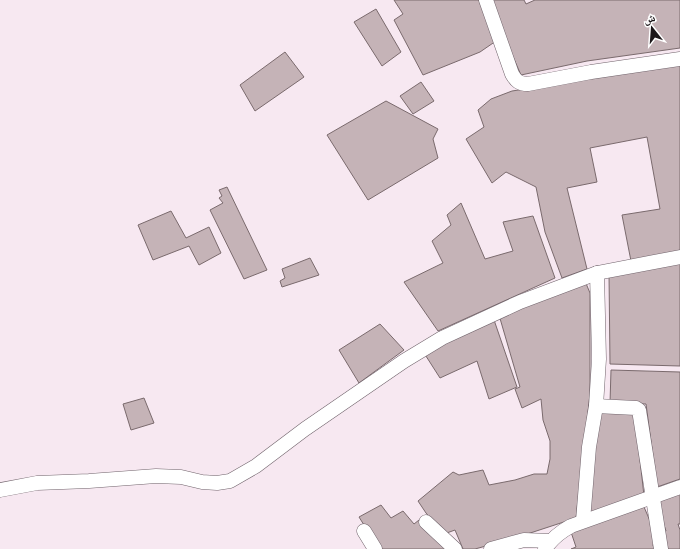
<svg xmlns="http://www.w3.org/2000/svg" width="680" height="549" font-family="'Space Grotesk','Noto Naskh Arabic',sans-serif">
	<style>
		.building { fill: #c5b3b7; stroke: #7a6a6d }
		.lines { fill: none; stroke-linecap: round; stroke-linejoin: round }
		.minor-casing { stroke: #71646c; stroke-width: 15 }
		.minor { stroke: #fff; stroke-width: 14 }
	</style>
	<rect width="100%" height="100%" fill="#f7e8f1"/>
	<g class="building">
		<path d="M394,0H479L496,41L480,52L423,75L394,20L403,14Z"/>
		<path d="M488,0H524L526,4L535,0H680V48L587,61L521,75Z"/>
		<path d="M376,9L401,52L382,66L354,22Z"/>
		<path d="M285,52L304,77L255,111L240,85Z"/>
		<path d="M680,65V253L631,261L622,215L660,209L647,137L590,148L597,182L567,188L587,269L562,278L545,232L536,187L506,172L492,183L466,139L484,127L478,110L491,99L512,91Z"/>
		<path d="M421,82L434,101L413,114L400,96Z"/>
		<path d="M386,101L438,129L433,139L438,158L368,200L327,135Z"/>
		<path d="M227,187L267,270L244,279L210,210L223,203L219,198L222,196L219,190Z"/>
		<path d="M461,203L485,259L513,251L503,222L533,216L555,278L438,331L404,282L443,263L432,241L451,225L447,215Z"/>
		<path d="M171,211L186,238L209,227L221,253L199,265L189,246L153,260L138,225Z"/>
		<path d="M310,258L319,275L282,287L280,281L285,278L282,269Z"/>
		<path d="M680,261V366L610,364L609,274Z"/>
		<path d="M585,281L590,293V394L576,518L515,538L475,549H463L455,530L444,534L426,513L418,501L453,472L459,475L483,470L489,485L515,480L534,474H547L550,459V441L543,420L541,399L522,408L515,389L520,387L499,315Z"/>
		<path d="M493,317L517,387L489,399L477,361L440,378L424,353Z"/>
		<path d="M380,324L404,350L359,383L339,350Z"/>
		<path d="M611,370L680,372V479L657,487L646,404L610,403Z"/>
		<path d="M144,398L154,423L131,430L123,404Z"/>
		<path d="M600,413L635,414L644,496L589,514L593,456Z"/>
		<path d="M680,492V524H678L680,530V549H665L659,534L666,531L656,501Z"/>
		<path d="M381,505L391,518L403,511L414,524L419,520L445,549H379L359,517Z"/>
		<path d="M644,507L657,537L653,545L654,549H571L576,547L570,529Z"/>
	</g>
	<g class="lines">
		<g class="minor-casing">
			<g id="minor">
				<path d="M486,0L512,74C516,81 519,84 528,84L591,72L680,59"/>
				<path d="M596,406L636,408L639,410L661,549"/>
				<path d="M0,490L37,483L89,481L156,476L181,477L202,482L217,483L230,481L256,466L305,429L404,361L442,338L520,302L597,273L680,257"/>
				<path d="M583,521L589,447L596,406L599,359L597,273"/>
				<path d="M426,522L455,549"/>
				<path d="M364,531L375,549"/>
				<path d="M491,549L524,540L550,541"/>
				<path d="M545,549C552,538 560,532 571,526L680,487"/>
			</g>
		</g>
		<use href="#minor" class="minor"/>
	</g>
	<g transform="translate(652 28) rotate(343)" stroke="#ffffff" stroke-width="3" paint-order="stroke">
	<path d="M0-3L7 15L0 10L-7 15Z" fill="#1b1619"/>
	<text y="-6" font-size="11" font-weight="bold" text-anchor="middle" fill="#1b1619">ش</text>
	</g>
</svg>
